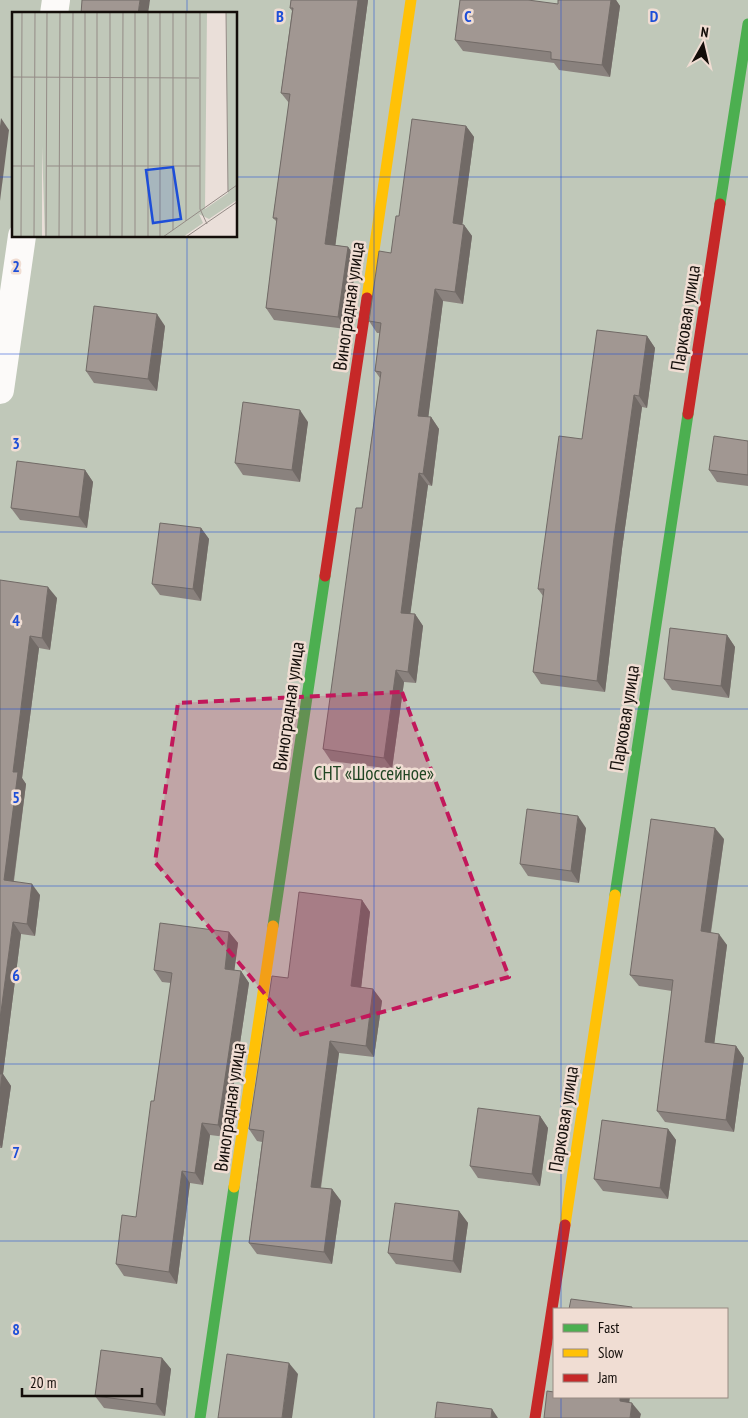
<svg xmlns="http://www.w3.org/2000/svg" width="748" height="1418" font-family="'PT Sans Narrow',sans-serif">
	<style>
		.green { fill: #c0c8b9; fill-rule: evenodd }
		.lines { fill: none; stroke-linecap: round; stroke-linejoin: round }
		.street { stroke: #fcfaf9; stroke-width: 28 }
		.fast { stroke: #4caf50; stroke-width: 11 }
		.slow { stroke: #ffc107; stroke-width: 11 }
		.jam { stroke: #c62828; stroke-width: 11 }
		.wall { fill: #8a827e }
		.shaded-wall { fill: #716a66 }
		.building { fill: #a19792; stroke: #716a66 }
		.marked { fill: #c2185b; fill-opacity: 0.2; stroke: #c2185b; stroke-width: 4; stroke-dasharray: 10 6; stroke-linejoin: round }
		.grid { fill: none; stroke: #1d4ed8; stroke-width: 1; stroke-opacity: 0.55 }
		.labels { text-anchor: middle; stroke-width: 5; stroke-linejoin: round; paint-order: stroke }
		.street-label { font-size: 19px; fill: #130d09; stroke: #f0ddd3 }
		.park-label { font-size: 19px; fill: #204523; stroke: #f0ddd3 }
		.inset-road { fill: none; stroke: #948b86; stroke-width: 1 }
		.view { fill: #1d4ed8; fill-opacity: 0.15; stroke: #1d4ed8; stroke-width: 2.5 }
		.inset-edge { fill: none; stroke: #130d09; stroke-width: 2.5 }
		.grid-label { font-size: 16px; text-anchor: middle; font-weight: bold; fill: #1d4ed8; stroke: #f0ddd3; stroke-width: 5; stroke-linejoin: round; paint-order: stroke }
	</style>
	<rect width="100%" height="100%" fill="#eadfd9"/>
	<path class="green" d="M0,0H748V1418H0ZM14,14H236V236H14ZM554,1309H727V1397H554Z"/>
	<g class="lines">
		<g class="street">
			<path d="M54,14L56,0"/>
			<path d="M0,390L22,236"/>
		</g>
		<g class="fast">
			<path d="M720,204L748,24"/>
			<path d="M615,895L688,414"/>
			<path d="M273,926L325,576"/>
			<path d="M200,1418L234,1187"/>
		</g>
		<g class="slow">
			<path d="M367,298L411,0"/>
			<path d="M234,1187L273,926"/>
			<path d="M565,1225L615,895"/>
		</g>
		<g class="jam">
			<path d="M688,414L720,204"/>
			<path d="M325,576L367,298"/>
			<path d="M535,1418L565,1225"/>
		</g>
	</g>
	<g class="wall">
		<path d="M291,0H368L335,245L348,247L357,259L346,329L274,320L266,308L277,222L273,218L289,103L281,93L292,11L290,8Z"/>
		<path d="M611,0H616L620,6L610,77L559,70L554,63L463,51L455,40L558,4Z"/>
		<path d="M466,126L474,137L462,225H464L472,236L463,304L443,301L428,417H431L439,429L432,486L428,485L410,614H415L423,626L416,683L404,682L392,769L331,761L323,749L362,508L380,378L375,371L380,333H377L369,321L391,253L399,216Z"/>
		<path d="M165,326L157,391L94,383L86,371Z"/>
		<path d="M647,336L655,348L647,408L642,407L622,549L605,692L541,684L533,672L543,596L538,589Z"/>
		<path d="M308,422L300,482L243,475L235,463Z"/>
		<path d="M748,441V486L717,482L709,470Z"/>
		<path d="M85,470L93,482L87,528L20,520L11,508Z"/>
		<path d="M201,528L209,539L201,601L160,595L152,584Z"/>
		<path d="M0,580L57,598L50,650L39,648L22,778L26,784L14,881L40,895L35,936L21,934L3,1074L11,1086L2,1148H0Z"/>
		<path d="M727,635L735,647L729,698L672,690L664,679Z"/>
		<path d="M586,828L579,883L528,876L520,864Z"/>
		<path d="M724,839L711,933L727,945L714,1043L736,1046L744,1058L734,1132L665,1122L657,1111L672,991L639,986L630,975Z"/>
		<path d="M362,900L370,912L361,987L373,989L382,1001L374,1057L339,1053L321,1188L332,1189L341,1201L332,1264L257,1254L249,1243L262,1142L257,1141L249,1129L288,978Z"/>
		<path d="M229,932L238,943L234,971H241L249,983L226,1137L210,1135L203,1185L190,1183L177,1284L124,1276L116,1264L136,1217L154,1101L171,983L162,982L154,970Z"/>
		<path d="M540,1116L548,1128L540,1186L478,1178L470,1166Z"/>
		<path d="M668,1129L676,1140L668,1199L603,1191L594,1179Z"/>
		<path d="M459,1211L468,1223L461,1273L396,1264L388,1253Z"/>
		<path d="M162,1358L171,1369L165,1416L104,1408L95,1396Z"/>
	</g>
	<g class="shaded-wall">
		<path d="M140,0H150L148,14H138Z"/>
		<path d="M358,0H368L334,256L325,244Z"/>
		<path d="M611,0H616L620,6L610,77L602,65Z"/>
		<path d="M1,118L9,130L0,201V126Z"/>
		<path d="M466,126L474,137L461,235L453,223Z"/>
		<path d="M464,225L472,236L463,304L455,292Z"/>
		<path d="M348,247L357,259L346,329L338,317Z"/>
		<path d="M435,289L443,301L427,428L418,416Z"/>
		<path d="M157,314L165,326L157,391L148,379Z"/>
		<path d="M647,336L655,348L647,408L639,396Z"/>
		<path d="M634,395L642,407L622,549L605,692L597,681L614,538Z"/>
		<path d="M300,410L308,422L300,482L292,470Z"/>
		<path d="M431,417L439,429L432,486L423,474Z"/>
		<path d="M85,470L93,482L87,528L79,517Z"/>
		<path d="M419,473L428,485L409,624L401,613Z"/>
		<path d="M201,528L209,539L201,601L193,589Z"/>
		<path d="M48,587L57,598L50,650L42,638Z"/>
		<path d="M415,614L423,626L416,683L408,672Z"/>
		<path d="M727,635L735,647L729,698L721,686Z"/>
		<path d="M30,636L39,648L22,778L26,784L12,892L4,880L13,772Z"/>
		<path d="M396,670L404,682L392,769L384,758Z"/>
		<path d="M578,816L586,828L579,883L571,871Z"/>
		<path d="M715,828L724,839L709,943L701,931Z"/>
		<path d="M32,884L40,895L35,936L27,924Z"/>
		<path d="M362,900L370,912L360,998L351,986Z"/>
		<path d="M13,922L21,934L3,1074L11,1086L2,1148L0,1145V1019Z"/>
		<path d="M229,932L238,943L233,981L225,969Z"/>
		<path d="M719,934L727,945L713,1054L705,1042Z"/>
		<path d="M241,971L249,983L226,1137L218,1125Z"/>
		<path d="M373,989L382,1001L374,1057L366,1046Z"/>
		<path d="M330,1041L339,1053L319,1198L311,1187Z"/>
		<path d="M736,1046L744,1058L734,1132L726,1120Z"/>
		<path d="M540,1116L548,1128L540,1186L532,1174Z"/>
		<path d="M202,1123L210,1135L203,1185L195,1173Z"/>
		<path d="M668,1129L676,1140L668,1199L660,1188Z"/>
		<path d="M182,1171L190,1183L177,1284L169,1272Z"/>
		<path d="M332,1189L341,1201L332,1264L324,1252Z"/>
		<path d="M459,1211L468,1223L461,1273L453,1261Z"/>
		<path d="M162,1358L171,1369L165,1416L156,1404Z"/>
		<path d="M289,1363L298,1374L292,1418H282Z"/>
		<path d="M620,1397H630L628,1413L620,1401Z"/>
		<path d="M632,1403L641,1414L640,1418H630Z"/>
		<path d="M492,1409L498,1418H491Z"/>
	</g>
	<g class="building">
		<path d="M82,0H140L138,14H81Z"/>
		<path d="M291,0H358L325,244L348,247L338,317L266,308L277,218H273L290,94L281,93L293,8H290Z"/>
		<path d="M460,0H528L558,4V0H611L602,65L551,59V52L455,40Z"/>
		<path d="M412,119L466,126L453,223L464,225L455,292L435,289L418,416L431,417L423,474L419,473L401,613L415,614L408,672L396,670L384,758L323,749L356,508H362L381,372L375,371L381,323L369,321L379,251L391,253L396,216H399Z"/>
		<path d="M94,306L157,314L148,379L86,371Z"/>
		<path d="M597,330L647,336L639,396L634,395L614,538L597,681L533,672L544,589H538L559,436L582,439Z"/>
		<path d="M243,402L300,410L292,470L235,463Z"/>
		<path d="M714,436L748,441V475L709,470Z"/>
		<path d="M17,461L85,470L79,517L11,508Z"/>
		<path d="M160,523L201,528L193,589L152,584Z"/>
		<path d="M0,580L48,587L42,638L30,636L13,772H18L4,880L32,884L27,924L13,922L0,1019Z"/>
		<path d="M670,628L727,635L721,686L664,679Z"/>
		<path d="M527,809L578,816L571,871L520,864Z"/>
		<path d="M651,819L715,828L701,931L719,934L705,1042L736,1046L726,1120L657,1111L673,980L630,975Z"/>
		<path d="M299,892L362,900L351,986L373,989L366,1046L330,1041L311,1187L332,1189L324,1252L249,1243L264,1131L249,1129L272,976L288,978Z"/>
		<path d="M160,923L229,932L225,969L241,971L218,1125L202,1123L195,1173L182,1171L169,1272L116,1264L122,1215L136,1217L151,1101H154L172,973L154,970Z"/>
		<path d="M0,1074H2L0,1093Z"/>
		<path d="M478,1108L540,1116L532,1174L470,1166Z"/>
		<path d="M602,1120L668,1129L660,1188L594,1179Z"/>
		<path d="M395,1203L459,1211L453,1261L388,1253Z"/>
		<path d="M571,1299L632,1307V1309H569Z"/>
		<path d="M101,1350L162,1358L156,1404L95,1396Z"/>
		<path d="M227,1354L289,1363L282,1418H218Z"/>
		<path d="M547,1391L554,1392V1397H620V1401L632,1403L630,1418H544Z"/>
		<path d="M437,1402L492,1409L491,1418H435Z"/>
	</g>
	<path class="marked" d="M402,692L509,977L299,1035L155,862L178,703Z"/>
	<path class="grid" d="M187,0V14M374,0V1418M561,0V1309M0,177H14M236,177H748M187,236V1418M0,354H748M0,532H748M0,709H748M0,886H748M0,1064H748M0,1241H748M561,1397V1418"/>
	<g class="labels">
		<g class="street-label">
			<text transform="translate(348 306) rotate(-82)" y="7">Виноградная улица</text>
			<text transform="translate(685 318) rotate(-81)" y="7">Парковая улица</text>
			<text transform="translate(288 706) rotate(-82)" y="7">Виноградная улица</text>
			<text transform="translate(624 718) rotate(-81)" y="7">Парковая улица</text>
			<text transform="translate(229 1107) rotate(-82)" y="7">Виноградная улица</text>
			<text transform="translate(563 1119) rotate(-81)" y="7">Парковая улица</text>
		</g>
		<g class="park-label">
			<text x="374" y="780">СНТ «Шоссейное»</text>
		</g>
	</g>
	<g transform="translate(12 12)">
		<rect width="225" height="225" fill="#eadfd9"/>
		<path d="M0,0H195L193,197L216,181L214,0H225V188L197,207L187,202L191,211L171,225H33L30,134V225H0Z" fill="#c0c8b9"/>
		<path class="inset-road" d="M98,0V225M188,0V197L195,212M214,0L216,180M0,65L187,66M0,154H22M35,154H188M174,209V0M161,218V0M9,225L10,0M22,225L23,0M34,225L35,0M47,225L48,0M60,225L61,0M73,225V0M85,225V0M110,225L111,0M123,225V0M136,225V0M148,225V0M151,225L225,173M174,225L225,190"/>
		<path class="view" d="M161,155L169,207L141,211L134,158Z"/>
		<rect width="225" height="225" class="inset-edge"/>
	</g>
	<g class="grid-label">
		<text x="280" y="22">B</text>
		<text x="468" y="22">C</text>
		<text x="654" y="22">D</text>
		<text x="16" y="272">2</text>
		<text x="16" y="449">3</text>
		<text x="16" y="626">4</text>
		<text x="16" y="803">5</text>
		<text x="16" y="981">6</text>
		<text x="16" y="1158">7</text>
		<text x="16" y="1335">8</text>
	</g>
	<rect x="553" y="1308" width="175" height="90" fill="#f0ddd3" stroke="#988a82"/>
	<rect x="563" y="1324" width="25" height="8" fill="#4caf50" stroke="#988a82"/>
	<text x="598" y="1333" font-size="15" fill="#130d09">Fast</text>
	<rect x="563" y="1349" width="25" height="8" fill="#ffc107" stroke="#988a82"/>
	<text x="598" y="1358" font-size="15" fill="#130d09">Slow</text>
	<rect x="563" y="1374" width="25" height="8" fill="#c62828" stroke="#988a82"/>
	<text x="598" y="1383" font-size="15" fill="#130d09">Jam</text>
	<g transform="translate(703 45) rotate(8)" stroke="#f0ddd3" stroke-width="4" paint-order="stroke">
	<path d="M0-4L9 19L0 12L-9 19Z" fill="#130d09"/>
	<text y="-8" font-size="14" font-weight="bold" text-anchor="middle" fill="#130d09">N</text>
	</g>
	<path d="M22 1388v8h120v-8" fill="none" stroke="#130d09" stroke-width="2.5"/>
	<text x="30" y="1388" font-size="15" fill="#130d09" stroke="#f0ddd3" stroke-width="4" paint-order="stroke">20 m</text>
</svg>
